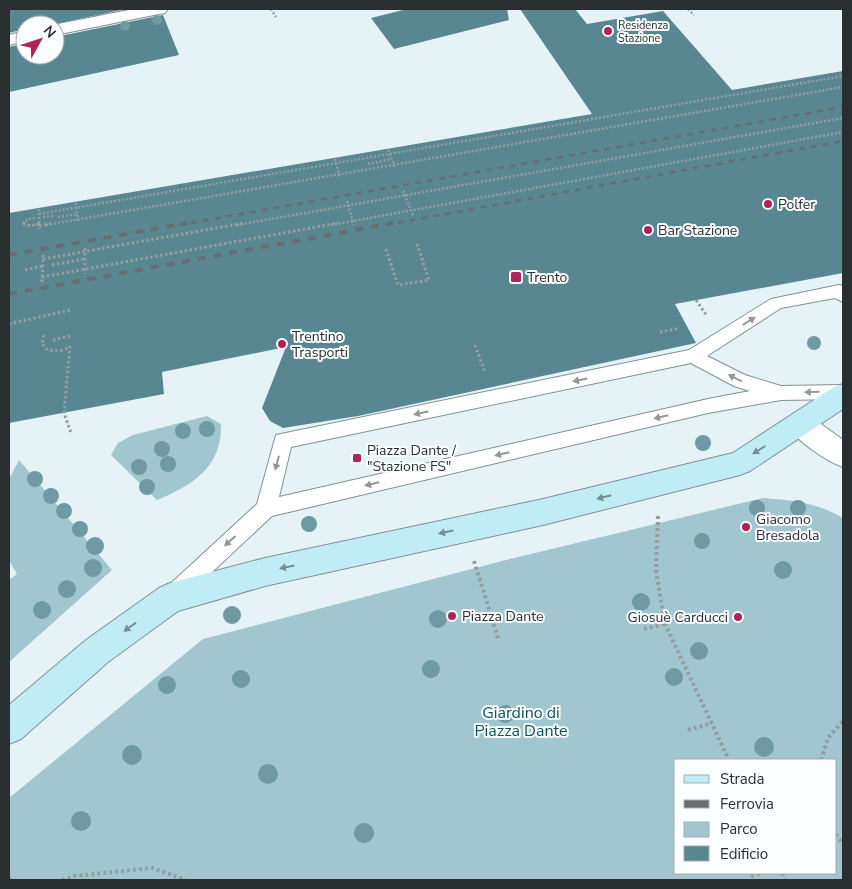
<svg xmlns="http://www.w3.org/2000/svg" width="852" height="889" font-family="'Nunito Sans',sans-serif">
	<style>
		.green { fill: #a1c6cf; fill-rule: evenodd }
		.building { fill: #598791 }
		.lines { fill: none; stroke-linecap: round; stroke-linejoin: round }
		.service-casing { stroke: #839094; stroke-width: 2 }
		.minor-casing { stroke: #839094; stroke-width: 2 }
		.tertiary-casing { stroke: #839094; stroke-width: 2 }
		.secondary-casing { stroke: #839094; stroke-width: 2 }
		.path-far2 { stroke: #939ea1; stroke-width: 2.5; stroke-dasharray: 2 2; stroke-linecap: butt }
		.path-far1 { stroke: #939ea1; stroke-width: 3; stroke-dasharray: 2.5 2.5; stroke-linecap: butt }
		.path { stroke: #939ea1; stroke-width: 4; stroke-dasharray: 3 3; stroke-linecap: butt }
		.service { fill: #fff; fill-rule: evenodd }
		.minor { fill: #fff; fill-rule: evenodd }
		.tertiary { fill: #fff; fill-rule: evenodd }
		.secondary { fill: #c0edf5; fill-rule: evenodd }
		.rail-far1 { stroke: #656e70; stroke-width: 2.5; stroke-dasharray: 6 6; stroke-linecap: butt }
		.rail { stroke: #656e70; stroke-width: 4; stroke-dasharray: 8 8; stroke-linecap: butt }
		.tree { fill: #6f9aa3 }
		.oneway { fill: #949798 }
		.oneway2 { fill: #748e92 }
		.poi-dot { fill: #b02258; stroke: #fbfeff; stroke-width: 2 }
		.labels { text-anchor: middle; stroke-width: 4; stroke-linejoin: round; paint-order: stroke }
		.far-poi-label { font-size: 11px; fill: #292f30; stroke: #fbfeff; text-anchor: start }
		.poi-label { font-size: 14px; fill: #292f30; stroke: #fbfeff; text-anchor: start }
		.near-park-label { font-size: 16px; fill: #0e515e; stroke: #fbfeff }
	</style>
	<rect width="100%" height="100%" fill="#e5f3f7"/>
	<g class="green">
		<path d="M207,416L221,424C222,467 193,485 157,500L111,455L118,443L133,435Z"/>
		<path d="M19,460L112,570L9,662V580L17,574L9,560V479Z"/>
		<path d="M763,498C792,500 818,503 843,518V880H9V798L203,639L506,560ZM676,760H836V873H676Z"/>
	</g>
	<g class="building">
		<path d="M9,9H126L51,25H25V29L9,33Z"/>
		<path d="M407,9H507L509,20L394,49L371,18Z"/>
		<path d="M520,9H575L587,24L663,11L732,90L843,71V273L675,304L696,343L358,416L283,428L270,421L262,408L286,347L162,372L164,394L9,423V213L592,114Z"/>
		<path d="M163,15L179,55L9,92V47L25,43V55H55V37Z"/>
	</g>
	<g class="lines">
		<g class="service-casing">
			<path id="service" d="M839,285L843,286V302L835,298L781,308L707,356L745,375L781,386L843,385V399L781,400L708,413L272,516L181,601L174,604L167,601L163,594L167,587L257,504L276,435L689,350L771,299ZM691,363L734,386L750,391L708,399L279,497L291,447Z"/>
		</g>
		<g class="minor-casing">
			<path id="minor" d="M800,413L810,416L843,440V467C827,462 794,439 786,424L790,416Z"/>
		</g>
		<g class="tertiary-casing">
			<g id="tertiary">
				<path d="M134,9H168L165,13L159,14L55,35L53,25Z"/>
				<path d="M25,31V41L9,45V35Z"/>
			</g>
		</g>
		<g class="secondary-casing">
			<path id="secondary" d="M843,384V409L750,471L740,475L543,525L265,586L178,611L108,662L21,739L9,744V705L86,640L159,588L170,583L265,558L543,499L733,453L834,387Z"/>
		</g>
		<g class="path-far2">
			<path d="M271,9L276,17"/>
			<path d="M688,9L694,15"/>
			<path d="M388,150L395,168"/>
			<path d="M335,159L340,178"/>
			<path d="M368,164L392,159"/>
			<path d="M403,191L413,215"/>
			<path d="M347,201L354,225"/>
			<path d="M76,203L78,223"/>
			<path d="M39,209V225"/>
			<path d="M39,214L843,76"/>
			<path d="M43,217L52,216V218"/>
			<path d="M58,217L78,214"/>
			<path d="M25,225L22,224L28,219L36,218"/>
			<path d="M36,225L39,224"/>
			<path d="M46,225L843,87"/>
			<path d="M237,225L843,118"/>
			<path d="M331,225L843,132"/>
		</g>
		<g class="path-far1">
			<path d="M23,223L30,226L39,224"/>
			<path d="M39,223V229"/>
			<path d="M39,226L53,223"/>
			<path d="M85,248V274"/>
			<path d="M386,249L398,285L429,280L417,244"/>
			<path d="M43,259L244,223"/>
			<path d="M52,265L85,259"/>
			<path d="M25,270L43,266"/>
			<path d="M42,277L338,223"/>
			<path d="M42,282L43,255"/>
			<path d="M696,300L707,316"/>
			<path d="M9,324L70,310"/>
			<path d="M660,332L676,329L678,332"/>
			<path d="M44,335L42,344L48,350L60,351L70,347"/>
			<path d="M53,340L70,336"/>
			<path d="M475,345L485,372"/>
			<path d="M70,346L64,413L71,433"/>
		</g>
		<g class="path">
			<path d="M658,516L656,571L665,624L729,760"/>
			<path d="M474,561L498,638"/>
			<path d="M644,629L665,624"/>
			<path d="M688,730L712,723"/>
			<path d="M821,760L828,738L843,721"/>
			<path d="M836,834L843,845"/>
			<path d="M782,873L785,880"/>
			<path d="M751,876L763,873"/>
			<path d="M9,878L10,880"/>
			<path d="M62,880L75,876L152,868L186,880"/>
		</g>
		<use href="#service" class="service"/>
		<use href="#minor" class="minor"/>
		<use href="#tertiary" class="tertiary"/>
		<use href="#secondary" class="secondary"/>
		<g class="rail-far1">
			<path d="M179,225L843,107"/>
			<path d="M386,225L843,141"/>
		</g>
		<g class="rail">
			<path d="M9,255L187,223"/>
			<path d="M9,294L393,223"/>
		</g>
	</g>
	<g class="tree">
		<circle cx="157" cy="20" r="5"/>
		<circle cx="125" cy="26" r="5"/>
		<circle cx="814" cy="343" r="7"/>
		<circle cx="207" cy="429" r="8"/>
		<circle cx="183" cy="431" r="8"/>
		<circle cx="703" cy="443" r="8"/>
		<circle cx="162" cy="449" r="8"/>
		<circle cx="168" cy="464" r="8"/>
		<circle cx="139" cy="467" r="8"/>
		<circle cx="35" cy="479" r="8"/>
		<circle cx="147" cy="487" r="8"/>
		<circle cx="51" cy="496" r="8"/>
		<circle cx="757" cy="508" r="8"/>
		<circle cx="798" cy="508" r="8"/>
		<circle cx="64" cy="511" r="8"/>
		<circle cx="309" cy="524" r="8"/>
		<circle cx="80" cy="529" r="8"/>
		<circle cx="702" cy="541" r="8"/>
		<circle cx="95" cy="546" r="9"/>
		<circle cx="93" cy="568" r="9"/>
		<circle cx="783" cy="570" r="9"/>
		<circle cx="67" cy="589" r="9"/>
		<circle cx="641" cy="602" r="9"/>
		<circle cx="42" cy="610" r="9"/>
		<circle cx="232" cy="615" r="9"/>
		<circle cx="438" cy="619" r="9"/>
		<circle cx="699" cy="651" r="9"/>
		<circle cx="431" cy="669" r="9"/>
		<circle cx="674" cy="677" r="9"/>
		<circle cx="241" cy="679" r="9"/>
		<circle cx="167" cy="685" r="9"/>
		<circle cx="505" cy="714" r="9"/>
		<circle cx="764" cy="747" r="10"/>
		<circle cx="132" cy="755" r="10"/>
		<circle cx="268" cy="774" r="10"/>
		<circle cx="81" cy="821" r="10"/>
		<circle cx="364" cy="833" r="10"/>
	</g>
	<defs><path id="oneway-solid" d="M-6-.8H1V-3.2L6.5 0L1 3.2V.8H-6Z" transform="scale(1.25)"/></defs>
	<g class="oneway">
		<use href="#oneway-solid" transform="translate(749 321) rotate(-32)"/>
		<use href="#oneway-solid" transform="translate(735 378) rotate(-153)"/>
		<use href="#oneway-solid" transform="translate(580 380) rotate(168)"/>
		<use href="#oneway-solid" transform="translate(812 392) rotate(179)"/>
		<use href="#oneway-solid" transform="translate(421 413) rotate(168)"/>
		<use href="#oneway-solid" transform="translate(661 417) rotate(167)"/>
		<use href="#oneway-solid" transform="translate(502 454) rotate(167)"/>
		<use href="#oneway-solid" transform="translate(277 463) rotate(105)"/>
		<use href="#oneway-solid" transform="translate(372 484) rotate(167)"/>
		<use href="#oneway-solid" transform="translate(230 541) rotate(138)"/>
	</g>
	<g class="oneway2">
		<use href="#oneway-solid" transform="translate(759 450) rotate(148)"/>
		<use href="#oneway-solid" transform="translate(604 497) rotate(166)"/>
		<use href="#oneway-solid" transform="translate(446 532) rotate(168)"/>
		<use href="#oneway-solid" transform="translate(287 567) rotate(168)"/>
		<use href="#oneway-solid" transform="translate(130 627) rotate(144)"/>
	</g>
	<g class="poi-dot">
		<circle cx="608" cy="31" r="5"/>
		<circle cx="768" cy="204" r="5"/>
		<circle cx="648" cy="230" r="5"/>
		<rect x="510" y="271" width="12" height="12" rx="2.5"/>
		<circle cx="282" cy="344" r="5"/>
		<rect x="352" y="453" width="10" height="10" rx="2.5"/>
		<circle cx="746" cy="527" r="5"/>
		<circle cx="452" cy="616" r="5"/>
		<circle cx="738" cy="617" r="5"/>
	</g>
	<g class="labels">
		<g class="far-poi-label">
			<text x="618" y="29">Residenza<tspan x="618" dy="13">Stazione</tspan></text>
		</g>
		<g class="poi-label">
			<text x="778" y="209">Polfer</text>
			<text x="658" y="235">Bar Stazione</text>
			<text x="527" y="282">Trento</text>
			<text x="292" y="341">Trentino<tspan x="292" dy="16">Trasporti</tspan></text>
			<text x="367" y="455">Piazza Dante /<tspan x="367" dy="16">"Stazione FS"</tspan></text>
			<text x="756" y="524">Giacomo<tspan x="756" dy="16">Bresadola</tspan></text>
			<text x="462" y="621">Piazza Dante</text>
			<text x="728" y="622" text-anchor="end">Giosuè Carducci</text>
		</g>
		<g class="near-park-label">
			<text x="521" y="718">Giardino di<tspan x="521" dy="18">Piazza Dante</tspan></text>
		</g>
	</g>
	<rect width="852" height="889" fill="none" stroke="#292f30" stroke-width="20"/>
	<rect x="674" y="759" width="162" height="115" fill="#fbfeff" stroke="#a7abac"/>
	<rect x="684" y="775" width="25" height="8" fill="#c0edf5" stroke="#a7abac"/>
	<text x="720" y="784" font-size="15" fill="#292f30">Strada</text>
	<rect x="684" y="800" width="25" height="8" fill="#656e70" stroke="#a7abac"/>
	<text x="720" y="809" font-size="15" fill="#292f30">Ferrovia</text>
	<rect x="684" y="822" width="25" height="15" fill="#a1c6cf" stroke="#a7abac"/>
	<text x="720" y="834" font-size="15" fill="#292f30">Parco</text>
	<rect x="684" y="846" width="25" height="15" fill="#598791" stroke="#a7abac"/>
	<text x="720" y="859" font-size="15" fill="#292f30">Edificio</text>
	<g transform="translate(40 40) rotate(50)"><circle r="24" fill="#fbfeff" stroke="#a7abac"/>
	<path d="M0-4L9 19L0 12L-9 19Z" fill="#b02258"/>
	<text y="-8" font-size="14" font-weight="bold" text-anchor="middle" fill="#292f30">N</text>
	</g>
</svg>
